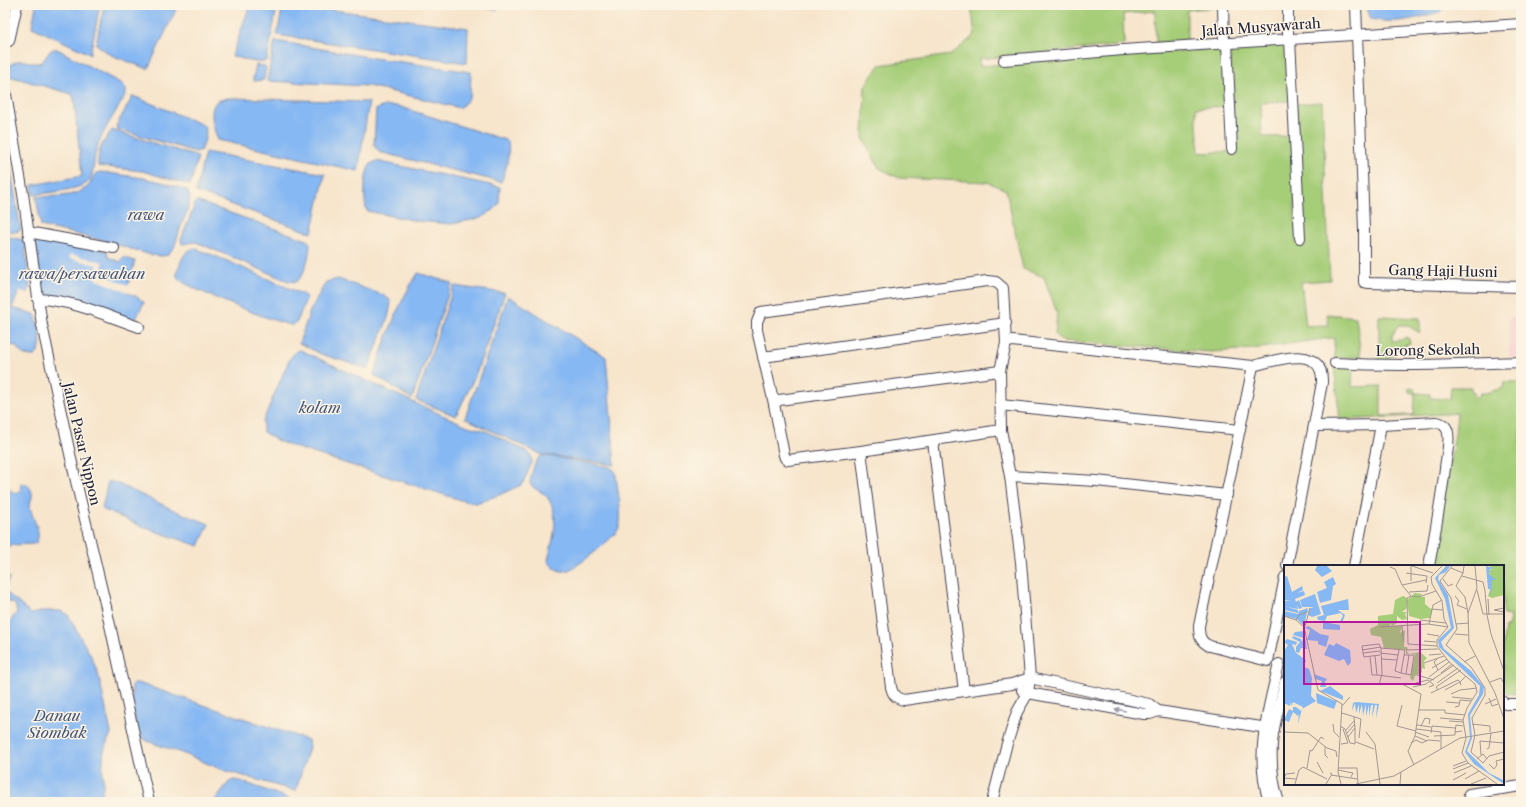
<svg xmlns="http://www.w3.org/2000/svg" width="1526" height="807" font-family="'Libre Caslon Text',serif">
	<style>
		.built { fill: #f7cfd0 }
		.green { fill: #a6cd78; stroke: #64785a }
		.water { fill: #86b8f3; stroke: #546d97 }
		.pier { fill: #f7e5cc }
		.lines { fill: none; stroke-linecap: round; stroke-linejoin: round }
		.minor-casing { stroke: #423f51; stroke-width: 12 }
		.minor { stroke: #fff; stroke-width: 10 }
		.oneway { fill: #9c9ca7 }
		.labels { text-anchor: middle; stroke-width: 3; stroke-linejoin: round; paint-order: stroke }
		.street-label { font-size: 14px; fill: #22223b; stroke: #fcf5e5 }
		.water-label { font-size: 15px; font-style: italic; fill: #45567b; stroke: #fcf5e5 }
		.inset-road { fill: none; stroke: #a29792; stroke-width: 1 }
		.view { fill: #b5179e; fill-opacity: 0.15; stroke: #b5179e; stroke-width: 2 }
		.inset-edge { fill: none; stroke: #22223b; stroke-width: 2 }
	</style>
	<rect width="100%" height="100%" fill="#fcf5e5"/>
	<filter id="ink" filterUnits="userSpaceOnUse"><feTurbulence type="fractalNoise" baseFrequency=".025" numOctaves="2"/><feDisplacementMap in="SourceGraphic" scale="8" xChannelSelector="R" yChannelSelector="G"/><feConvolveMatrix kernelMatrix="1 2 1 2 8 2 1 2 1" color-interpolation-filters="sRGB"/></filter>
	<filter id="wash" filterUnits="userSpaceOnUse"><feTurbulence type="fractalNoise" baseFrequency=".012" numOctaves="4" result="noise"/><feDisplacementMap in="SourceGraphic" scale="16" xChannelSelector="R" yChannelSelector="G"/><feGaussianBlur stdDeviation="0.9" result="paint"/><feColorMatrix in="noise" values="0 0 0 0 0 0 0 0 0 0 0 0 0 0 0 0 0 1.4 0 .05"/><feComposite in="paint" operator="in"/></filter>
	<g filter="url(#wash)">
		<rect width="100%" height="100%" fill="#f7e5cc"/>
		<path class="built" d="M1521,317V358L1509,359V318Z"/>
		<g class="green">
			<path d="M971,5H1220V7L1187,10V40L1156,43L1155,11L1123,14L1124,45L979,59L980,66L1224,48L1226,106L1196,108L1199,153L1236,151L1230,50L1287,44L1290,101L1261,103L1262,137L1293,136V150L1296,242L1303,241L1296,104L1322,102L1330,280L1301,282L1306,326L1329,325L1327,314L1356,317L1361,357L1335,358L1334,339L1330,338L1254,349L1211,352L1062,341L1055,335L1057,313L1044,277L1023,269L1006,190L987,182L899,178L879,168L863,138L865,86L879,65L951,55L975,35Z"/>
			<path d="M1379,316L1420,318V333L1407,325H1398L1392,336V341L1401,340L1406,337L1409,339L1410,343L1395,349V354L1389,357L1388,362H1379Z"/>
			<path d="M1334,366L1353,367L1352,387L1381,386V416L1414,415L1415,394L1409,392L1408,389L1414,388L1415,393L1430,394V398L1450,399L1451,387H1471V391L1474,392V398L1479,397L1480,393H1486L1503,388L1504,382H1521V658L1519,659L1516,694L1503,692V642L1505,627H1508L1510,616L1503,615V566H1431L1455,434L1457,413L1414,416L1340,420Z"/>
		</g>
		<g class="water">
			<path d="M5,5H13L5,41Z"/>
			<path d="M36,5H100L90,54L32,27Z"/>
			<path d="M104,5H178L148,69L111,55L96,44Z"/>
			<path d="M250,5L277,6L267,60C259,66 242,58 232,56Z"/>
			<path d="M283,5H296L468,28L467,63L277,35Z"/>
			<path d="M471,5H502L496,10Z"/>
			<path d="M1366,5H1447L1442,8V11C1418,18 1396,25 1371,19Z"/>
			<path d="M275,41L374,58L471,72L470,97L460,108L369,86L267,81Z"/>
			<path d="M53,49H57L122,84L126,89V94C116,113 102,130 96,151C93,160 95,177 87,183C77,190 46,193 33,195L32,185L82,176L74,99L72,94L9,76L7,72V67C26,53 26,67 42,62L50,51Z"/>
			<path d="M256,65L265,66L266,67L264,80L254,81L253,79Z"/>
			<path d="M133,96L203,125C209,131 204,143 201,150L196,152L117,129L116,126Z"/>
			<path d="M228,98L369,102L358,171L218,140C214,131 208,110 216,102C219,100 224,99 228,98Z"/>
			<path d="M385,106H397L505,140L508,142C510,156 506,170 501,182L379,152L374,145L376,109Z"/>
			<path d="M112,130L198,157L190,185L142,171L98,166C97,150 103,142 112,130Z"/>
			<path d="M5,137L21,230L16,232L5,231Z"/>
			<path d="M205,152L325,174L312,233L196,192Z"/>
			<path d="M376,161L500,187L499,204L493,210L481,218L451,224L418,221L367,211C363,202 364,171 371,164C372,163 375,162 376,161Z"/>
			<path d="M101,172L143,178L161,182L187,190L190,198L187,212L181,226L174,248L167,255L162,256L151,255L105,241L41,226L36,197C51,196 73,198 86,188C91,185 92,177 96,173Z"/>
			<path d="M196,201L307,240L310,243C310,253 305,277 296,282L288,281L196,242L182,244L181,240Z"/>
			<path d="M5,236L24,240L30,287L28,293L19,291L13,306L5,303Z"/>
			<path d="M35,236L107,251L108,257L120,262L123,257L135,261L126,292L136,296L144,302L135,321L71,301L42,294Z"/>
			<path d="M194,248L225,260L302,294L305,296L306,299L297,322L292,325C279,324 183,287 178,278C175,273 178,269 180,264C183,256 186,251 194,248Z"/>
			<path d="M418,273L452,283L412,399L374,375C385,340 398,303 418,273Z"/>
			<path d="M338,279L383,295L389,299L391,303L388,318L368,369L321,354L299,343L310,311L326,282Z"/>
			<path d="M454,286L505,293L475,376L456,416L416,400Z"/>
			<path d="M508,296L606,357L615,465L540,454L465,418Z"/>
			<path d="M5,306L35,314C38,327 46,344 35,356C25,356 21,355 16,346L5,344Z"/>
			<path d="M300,350L426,408L468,426L486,431L528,452L531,455L532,462L524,481L521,485L499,495L476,503L464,501L291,446L278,441L263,432V421L289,360L296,351Z"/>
			<path d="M541,456H549L610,467L615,471L616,475C617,488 624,520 618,530C612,539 575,570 565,571C558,572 550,566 548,560C553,539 561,516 547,497C543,491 534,490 530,484C530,477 534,461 541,456Z"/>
			<path d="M108,481L116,483L176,511L209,524L199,546L143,527L102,509Z"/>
			<path d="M5,482L8,488L15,494L20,492L21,483C26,483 31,487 32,493C33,497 30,501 30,506C31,517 43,532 36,543L33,544L11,545L7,550L5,555Z"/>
			<path d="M5,569L9,578L5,589L6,592L31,614L45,611H61L68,615L91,656L98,673L111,733C107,744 103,748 103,761C101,777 107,787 98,802H5V631L8,629L9,623L17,612L15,604L5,600Z"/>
			<path d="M138,683L308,740L309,747L296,790H292L223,770L187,755L147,741C144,739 141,737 140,734C134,723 131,698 132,685L133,684Z"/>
			<path d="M234,780L241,781L298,802H213L229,782Z"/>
		</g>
		<path class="pier" d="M70,254L103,262L102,274L130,286L128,291L142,298L95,279L97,265L69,258Z"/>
	</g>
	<g filter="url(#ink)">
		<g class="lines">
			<g class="minor-casing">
				<g id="minor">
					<path d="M1223,5L1224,44"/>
					<path d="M1288,5V39"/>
					<path d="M1356,5L1364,229V282L1369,283L1521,287"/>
					<path d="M1290,39L1300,238"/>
					<path d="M9,41L17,5"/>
					<path d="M1227,43L1232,149"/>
					<path d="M1004,60L1123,50L1521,24"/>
					<path d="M5,89L23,194L42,325L75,477L106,607L149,802"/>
					<path d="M28,232L114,248"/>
					<path d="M38,299C73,300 107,316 139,327"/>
					<path d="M763,357L1006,323"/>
					<path d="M1335,363C1397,367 1459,364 1521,362"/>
					<path d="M1253,366L1199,626C1199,636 1200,642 1210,646L1268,661L1285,577"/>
					<path d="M1000,371L779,400L774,404L784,455L785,458L788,460L861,451L1001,430"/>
					<path d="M774,404L757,330V322L761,312L987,281L996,282L1003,288L1006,343"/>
					<path d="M1000,405L1240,430"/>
					<path d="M1315,426L1381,425L1436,422C1442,423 1447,426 1448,433C1450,444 1446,457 1445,468C1441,501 1435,533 1429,566"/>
					<path d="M933,441L964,691L1012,684L1030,678L1149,704L1158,711L1274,729"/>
					<path d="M861,451L891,687C893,695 895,698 904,700L964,691"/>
					<path d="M1010,476L1096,481L1227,495"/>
					<path d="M1354,566L1381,425"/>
					<path d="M1022,690L1028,693L1144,714H1150L1158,711"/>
					<path d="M1503,702L1505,704H1521"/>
					<path d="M1469,794L1521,786"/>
					<path d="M992,802L1006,747L1017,712L1028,693L1030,678L1021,562L1010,476L1001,430L1000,371L1006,343L1012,341L1253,366C1276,360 1324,343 1322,383L1287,566"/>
					<path d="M1269,802C1254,754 1268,710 1279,664"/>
					<path d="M1279,802C1272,782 1270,755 1273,734C1276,716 1281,699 1285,682"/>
				</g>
			</g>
			<use href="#minor" class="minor"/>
		</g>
		<defs><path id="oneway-solid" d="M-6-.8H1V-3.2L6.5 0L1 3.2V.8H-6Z"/></defs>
		<use class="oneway" href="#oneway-solid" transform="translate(1120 710) rotate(-170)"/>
	</g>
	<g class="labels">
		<g class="street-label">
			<text transform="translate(1261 27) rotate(-4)" y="5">Jalan Musyawarah</text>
			<text transform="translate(1443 271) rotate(1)" y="5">Gang Haji Husni</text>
			<text transform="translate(1428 350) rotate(-1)" y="5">Lorong Sekolah</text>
			<text transform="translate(82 444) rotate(77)" y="5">Jalan Pasar Nippon</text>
		</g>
		<g class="water-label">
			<text x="146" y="220">rawa</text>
			<text x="82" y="279">rawa/persawahan</text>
			<text x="320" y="413">kolam</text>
			<text x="57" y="721">Danau<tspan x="57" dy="17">Siombak</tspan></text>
		</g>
	</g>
	<g transform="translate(1284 565)">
		<rect width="220" height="220" fill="#f7e5cc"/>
		<path d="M205,1L206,5L208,4L206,1H220V30L208,33L204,31L206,25ZM131,28L138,29L136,32H141V39L148,45L146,53L136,54L125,51L123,35ZM119,31L123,33V43L118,47H123L121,49L123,54L118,55L113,51V58L108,61L106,58V61H118L116,68L121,65L120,82H123L124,85L100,83L97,72L87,70L86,64L94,60V51L109,49L111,35ZM122,85L125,89L136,87L143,93L140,96L141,104L138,103V107L131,111L129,116L126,113L131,89H122Z" fill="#a6cd78"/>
		<path d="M33,1H43L48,6L38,12L31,5ZM162,1H166L162,7L155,10L154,14L164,30L170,63L157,77L160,84L187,106L200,122L199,129L186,150L188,173L183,186L205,208L219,215L220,219L190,199L181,187L186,173L184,149L195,130L196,121L155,82L154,75L167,63L161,34L151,13ZM202,1L210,3L206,4L205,9L212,15H208L207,31L206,24H204ZM3,11L8,27L18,21L19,25L13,28L20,26L21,30L11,34L12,37L15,35L18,43L15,44L13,40L14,44L3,42L14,45V48L0,45V36H7L0,35V12ZM49,12L52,19L49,21L47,35L36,38L33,27L43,23L40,17ZM31,29L37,49L28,52L24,50L26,43L30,42H18L16,35ZM64,34L65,45H54L61,50L58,58H55L59,51L57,48L43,51L41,56L34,55L33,52L40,50L37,41ZM24,43L20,61L13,54L0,51V46L14,49L15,46ZM39,57L56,60V65L39,64ZM24,61L36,69L45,71L42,82L34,79V76L23,75L26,65L21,63ZM20,66L23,84L17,83L15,88L12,87V82L16,77L8,73L9,71L17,74L18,77L19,73L9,70L11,67ZM3,74L13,77L12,80L8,79L12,88L22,95L20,102L25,104L28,113L27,131L32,136L18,144L14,159L15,149L14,151L9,147L5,157L0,155L5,144L9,146V142H12L17,146L19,142L9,137L8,141L7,137L6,141L0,138V86L4,80L0,77ZM52,78L66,85L67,97L64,101L60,94L55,96L40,90L45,79L50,81ZM30,109L43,114L41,117L42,122H36L38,116L31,114ZM46,121L59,131V135L36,126ZM32,128L49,135L48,138L49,135L53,136L50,144L33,138ZM72,137L95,139L92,154L93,140H91L88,153L89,140H87L85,152V140L82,151V139L79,150L78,139L75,149V139L72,148L71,138L68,146L69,138Z" fill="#86b8f3"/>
		<path class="inset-road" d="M128,1L149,8M158,1L147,12L148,19L158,36L160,54L164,62L153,75V81L165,97L191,119L193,127L183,143L179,155L182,173L178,188L184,198L213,219M168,1L156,16L167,33L173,64L162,80L187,102L201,123V130L188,153L191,170L187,187L199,198L205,191L220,187M180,1L179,8L172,21L181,32L184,48M191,1L193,23L184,48L185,78L211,128L220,154M106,2L111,4L118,20L127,31M167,3L179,8M122,8L143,11L142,18M178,11L199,17L201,26M159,14L164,21L169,19M127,16V1M118,20L142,15M193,25L199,49H220M201,26L203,50M125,27L143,26L144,20M127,31L123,33L124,79L153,81M128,31L135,32L152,26M171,31L175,36L173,40L183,44M204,34L205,50M220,43L210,45L220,47M147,44L159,45M203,50L207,69L220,106M0,51L12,55L20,62L34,125L58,139L54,207L57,219M12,55L15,50L25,46L26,43M136,55L162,58M145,59L149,40L158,35M172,59L185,58M118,60L119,76M21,61L25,47M96,62L144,59L164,62M143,69L155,71M171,69L184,70M140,76L152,77M78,85L97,82M122,85L154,84M96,86L79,88L80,92L96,90M79,88L78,81L95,79L97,83M96,88L114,90M120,90H130L127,110L122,109M145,90L157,89M91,91L93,110L117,113M86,92L88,110H93M97,94L113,95M153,94L150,97L154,105M180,97L191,91M140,98L160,91M148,103L163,94M117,108L122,109L125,90M157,108L168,99M133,110L150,115M145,112L165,97M206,117L217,113L219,117M132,118L144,115L150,120L145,122M153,118L174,103M118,119L137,129L131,171L124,186L130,200M95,120L98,109L97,83L121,85L117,108L111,106L115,85M129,122L142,119L170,100M154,125L152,122L177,105M161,125L176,117L177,120M147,128L174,115L176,117L182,111M167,129L176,125L193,123M168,132L188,134M205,133L208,141L214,139M162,137L175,138M201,139L212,134M118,140L113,161L132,166M58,141L66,132M171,142L175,141L176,135L187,136M135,145H161V148L181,150M58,148L77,154L75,173M156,153L179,155M165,156L179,157M49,159L50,167L55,172M188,159L206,161V167M133,160L147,162M56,161L61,164L66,178L71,179V163M137,161L141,153L146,154L145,159M132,164L157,167V184M62,165L70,156M0,167L24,168L43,183L52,186L53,192M82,167L91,179L96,219M131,167L145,172M171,167L172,160L179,161M63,168L71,159M147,168L148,161L171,163M131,171L143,176M150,171L171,170V167L178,166M64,172L71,163L70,152M72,177L90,184M127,178L132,175L138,178L144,175L156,176M57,179L64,178L59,164M41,182V190L44,193M203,184L205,183L207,168M197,190L196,176L220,178M193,194L199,189L203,194M33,197L39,208M205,199L210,204L213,200L212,196L220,194M169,201L182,196M23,203L26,185L28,186L37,172L40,174M54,203H73L74,219M169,204L184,198M54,205L69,208L67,212M170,208L187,201M47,210L73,214M0,213L2,209L11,208M0,213L12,214M181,214L195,206M169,215L182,208M11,219L15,205L19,202L43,214M42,219L48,209L46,208M72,219L110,211L176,173L220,166M116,219L117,207M187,219L202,213"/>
		<path class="view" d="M20,57H136V119H20Z"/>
		<rect width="220" height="220" class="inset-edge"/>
	</g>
	<rect width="1526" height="807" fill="none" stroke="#fcf5e5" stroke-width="20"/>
</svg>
